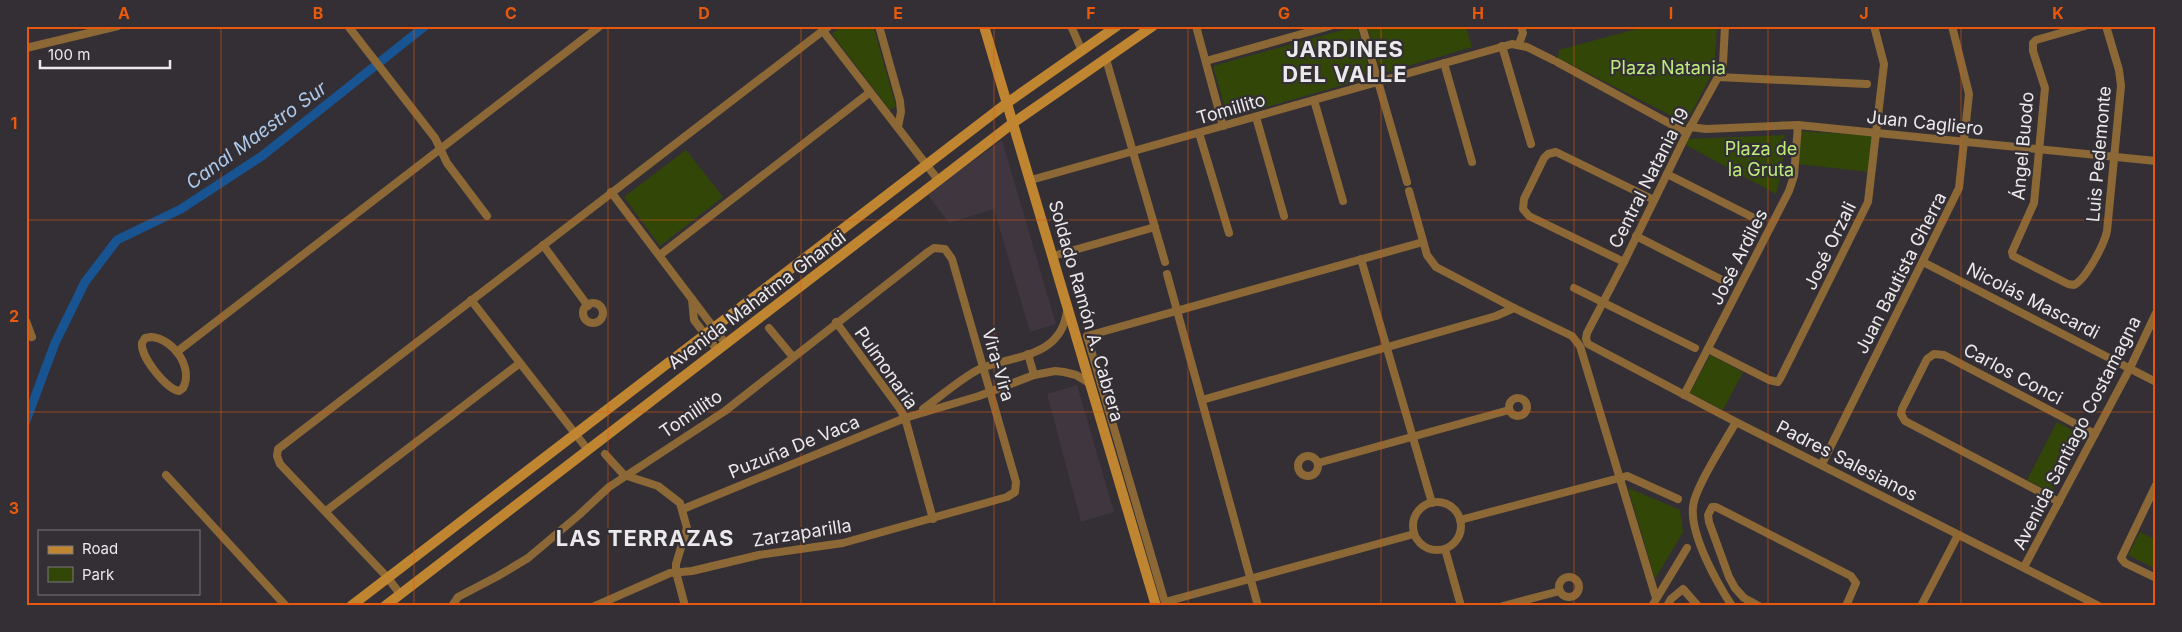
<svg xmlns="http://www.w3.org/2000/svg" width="2182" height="632" font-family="Inter,sans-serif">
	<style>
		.built { fill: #3f363f }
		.green { fill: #324707 }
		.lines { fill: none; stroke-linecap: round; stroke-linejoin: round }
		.canal { stroke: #185492; stroke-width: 9 }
		.minor { stroke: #8c6837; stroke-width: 8 }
		.secondary { stroke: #bf8530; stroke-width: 10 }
		.grid { fill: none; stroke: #e8590c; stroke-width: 1; stroke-opacity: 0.55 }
		.labels { text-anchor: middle; stroke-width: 4.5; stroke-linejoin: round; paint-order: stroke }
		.park-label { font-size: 18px; fill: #beec7c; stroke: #332f34 }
		.street-label { font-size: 18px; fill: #ebe9ec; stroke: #332f34 }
		.water-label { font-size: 19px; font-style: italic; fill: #adcaed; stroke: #332f34 }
		.district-label { font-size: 22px; font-weight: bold; letter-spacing: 1px; fill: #ebe9ec; stroke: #332f34 }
		.neatline { fill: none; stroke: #e8590c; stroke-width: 2 }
		.grid-label { font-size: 16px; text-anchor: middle; font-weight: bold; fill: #e8590c }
	</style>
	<rect width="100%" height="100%" fill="#332f34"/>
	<g class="built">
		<path d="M1002,140L1056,324L1030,332L994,209L949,223L927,194Z"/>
		<path d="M1077,385L1114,512L1081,522L1047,394Z"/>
	</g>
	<g class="green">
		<path d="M841,26H873L896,106L890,110L832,34Z"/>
		<path d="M1357,26L1371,77L1228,118L1213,66Z"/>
		<path d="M1367,26H1466L1472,47L1381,74Z"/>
		<path d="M1647,26H1717L1714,70L1686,123L1558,58L1559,50Z"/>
		<path d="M1800,131L1873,136L1870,172L1797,164Z"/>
		<path d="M1785,135L1782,171L1776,194L1686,145L1688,139Z"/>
		<path d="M686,150L723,197L660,246L624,197Z"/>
		<path d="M1710,355L1743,372L1723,410L1690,393Z"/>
		<path d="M2057,422L2082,435L2051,493L2027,480Z"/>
		<path d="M1628,488L1680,510L1683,532L1655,579Z"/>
		<path d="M2140,532L2156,540V569L2128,555Z"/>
	</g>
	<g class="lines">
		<path class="canal" d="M26,421L55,343L85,282L117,240L181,209L262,156L425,26"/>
		<g class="minor">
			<path d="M348,26L435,138L447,163L487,216"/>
			<path d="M879,26L900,101L901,112L898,127"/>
			<path d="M1071,26L1082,51"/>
			<path d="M1196,26L1223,126"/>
			<path d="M1362,26L1407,182"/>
			<path d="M1725,26L1723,64L1718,77L1687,133L1624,262L1587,333L1586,339L1588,344L1736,422L2099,606"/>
			<path d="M2085,26L2036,40L2033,43V51L2045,88L2034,203L2012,252L2013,256L2068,284L2074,285C2086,279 2104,245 2107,231L2121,86L2119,70L2106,26"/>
			<path d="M823,31L939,181"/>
			<path d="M1519,44L1523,33L1521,26"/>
			<path d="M1502,46L1531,144"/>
			<path d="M26,48L118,26"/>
			<path d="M1106,59L1165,262"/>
			<path d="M1206,61L1330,26"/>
			<path d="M1557,62L1687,133"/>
			<path d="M1444,63L1472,162"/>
			<path d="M1718,77L1867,84"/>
			<path d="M1314,100L1343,201"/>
			<path d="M1256,117L1284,216"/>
			<path d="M1690,127L1706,129L1798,125L2156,161"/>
			<path d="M1199,133L1229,233"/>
			<path d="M1667,174L1760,221"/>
			<path d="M1031,180L1512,44L1527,47L1553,60"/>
			<path d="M1409,191L1427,255L1436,267L1514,308L1572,336L1580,346L1656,598"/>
			<path d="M611,192L726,344"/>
			<path d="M1636,236L1726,282"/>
			<path d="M543,245L588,306"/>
			<path d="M660,255L869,93"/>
			<path d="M1053,256L1155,227"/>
			<path d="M1361,259L1432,503"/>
			<path d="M1624,262L1529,216L1523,209L1524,199L1544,158L1548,154L1556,152L1654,200"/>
			<path d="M1923,262L2156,382"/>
			<path d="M1167,274L1258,606"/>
			<path d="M1574,288L1695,348"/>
			<path d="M692,299L694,320L718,351"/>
			<path d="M471,300L588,450"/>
			<circle cx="593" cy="313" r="10"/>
			<path d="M26,321L32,337"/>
			<path d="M836,322L900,409L905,418L933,519"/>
			<path d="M769,328L793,357"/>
			<path d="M151,337C173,338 194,368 183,388L179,391C166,389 140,356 142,343L145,338Z"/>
			<path d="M1708,349L1769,380L1778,382L1781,377L1868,202L1884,64L1874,26"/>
			<path d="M178,351L600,26"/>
			<path d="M1028,354L1034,375"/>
			<path d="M1684,395L1789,191L1794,176L1798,125"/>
			<circle cx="1518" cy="407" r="9"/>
			<path d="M1202,400L1496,316L1514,308"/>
			<path d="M923,409C939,398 967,373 984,367C1019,355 1061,356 1067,311"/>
			<path d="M605,454L624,475L658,486L680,503L687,528L676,564V572L685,606"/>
			<circle cx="1308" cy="466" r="10"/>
			<path d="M1318,463L1509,410"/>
			<path d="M1822,464L1959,188L1969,94L1952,26"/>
			<path d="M166,475L286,606"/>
			<path d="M2156,485L2121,558L2125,563L2156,578"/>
			<path d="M2059,502L1905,421L1901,414L1902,409L1927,359L1934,354L1944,355L2095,434"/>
			<circle cx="1437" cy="526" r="24"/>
			<path d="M683,509L905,418L979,396L1034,375L1055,371L1064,372L1076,375L1091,384"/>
			<path d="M326,511L520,363"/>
			<path d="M1460,520L1627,476L1678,499"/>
			<path d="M1445,549L1461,606"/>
			<path d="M2024,567L2130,368L2156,313"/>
			<circle cx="1569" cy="587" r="10"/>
			<path d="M400,594L388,578L280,464L277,456L278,449L829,26"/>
			<path d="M1165,602L1414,534"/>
			<path d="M452,606L458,597L498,576L528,558L579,515L609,487L725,411L928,252L934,248L945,249L952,259L1016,482L1015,492L1007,497L843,543L759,555L692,571L670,573L595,606"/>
			<path d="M1166,606L1087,336L1423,242"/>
			<path d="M1503,606L1560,591"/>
			<path d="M1652,606L1687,548"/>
			<path d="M1667,606L1671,599L1683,589L1698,606"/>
			<path d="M1732,606C1717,583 1690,535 1693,507C1694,489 1726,440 1736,422"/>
			<path d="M1759,606L1744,598L1735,588L1729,577L1709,522L1708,515L1712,507H1716L1851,576L1856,583L1846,606"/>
			<path d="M1921,606L1958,535"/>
		</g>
		<g class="secondary">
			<path d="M984,26L1156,606"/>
			<path d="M351,606L1007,103L1117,26"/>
			<path d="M385,606L1013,123L1153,26"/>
		</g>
	</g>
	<path class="grid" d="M221,26V606M414,26V606M608,26V606M801,26V606M994,26V606M1188,26V606M1381,26V606M1574,26V606M1768,26V606M1961,26V606M26,220H2156M26,412H2156"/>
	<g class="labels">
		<g class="park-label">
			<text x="1668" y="74">Plaza Natania</text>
			<text x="1761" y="155">Plaza de<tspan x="1761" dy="21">la Gruta</tspan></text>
		</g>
		<g class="street-label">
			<text transform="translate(1231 109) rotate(-16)" y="6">Tomillito</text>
			<text transform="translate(1925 123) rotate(6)" y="6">Juan Cagliero</text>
			<text transform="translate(2023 146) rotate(-85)" y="6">Ángel Buodo</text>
			<text transform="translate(2099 154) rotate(-85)" y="6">Luis Pedemonte</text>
			<text transform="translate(1649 178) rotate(-63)" y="6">Central Natania 19</text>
			<text transform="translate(1830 246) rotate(-64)" y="6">José Orzali</text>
			<text transform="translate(1739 257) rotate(-63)" y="6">José Ardiles</text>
			<text transform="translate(1901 273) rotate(-63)" y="6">Juan Bautista Gherra</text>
			<text transform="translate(757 300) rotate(-37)" y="6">Avenida Mahatma Ghandi</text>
			<text transform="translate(2033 301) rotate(27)" y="6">Nicolás Mascardi</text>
			<text transform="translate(1086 311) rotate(74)" y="6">Soldado Ramón A. Cabrera</text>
			<text transform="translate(998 365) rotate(74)" y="6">Vira-Vira</text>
			<text transform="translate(886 368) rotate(55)" y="6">Pulmonaria</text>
			<text transform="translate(2013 374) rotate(28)" y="6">Carlos Conci</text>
			<text transform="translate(691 414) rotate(-34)" y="6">Tomillito</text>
			<text transform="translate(2077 433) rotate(-63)" y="6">Avenida Santiago Costamagna</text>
			<text transform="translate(794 447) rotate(-22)" y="6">Puzuña De Vaca</text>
			<text transform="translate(1847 461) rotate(27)" y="6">Padres Salesianos</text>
			<text transform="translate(802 533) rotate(-9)" y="6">Zarzaparilla</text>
		</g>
		<g class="water-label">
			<text transform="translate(256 135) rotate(-36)" y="7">Canal Maestro Sur</text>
		</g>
		<g class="district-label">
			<text x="1345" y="57">JARDINES<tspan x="1345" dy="25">DEL VALLE</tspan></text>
			<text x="645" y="546">LAS TERRAZAS</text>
		</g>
	</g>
	<rect width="2182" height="632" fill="none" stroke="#332f34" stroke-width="55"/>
	<rect x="38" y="530" width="162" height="65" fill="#332f34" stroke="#7d797e"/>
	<rect x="48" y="546" width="25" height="8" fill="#bf8530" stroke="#7d797e"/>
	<text x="82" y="554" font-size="15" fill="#ebe9ec">Road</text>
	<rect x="48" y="567" width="25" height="15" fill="#324707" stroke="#7d797e"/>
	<text x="82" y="580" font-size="15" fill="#ebe9ec">Park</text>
	<path d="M40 60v8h130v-8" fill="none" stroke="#ebe9ec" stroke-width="2.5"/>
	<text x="48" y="60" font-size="15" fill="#ebe9ec" stroke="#332f34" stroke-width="4" paint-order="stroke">100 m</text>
	<rect x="28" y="28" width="2126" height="576" class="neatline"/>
	<g class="grid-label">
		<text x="124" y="19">A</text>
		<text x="318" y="19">B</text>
		<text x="511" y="19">C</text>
		<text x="704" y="19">D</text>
		<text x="898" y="19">E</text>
		<text x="1091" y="19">F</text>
		<text x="1284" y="19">G</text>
		<text x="1478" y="19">H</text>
		<text x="1671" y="19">I</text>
		<text x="1864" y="19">J</text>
		<text x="2058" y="19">K</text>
		<text x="14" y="129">1</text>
		<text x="14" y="322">2</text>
		<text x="14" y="514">3</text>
	</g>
</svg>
